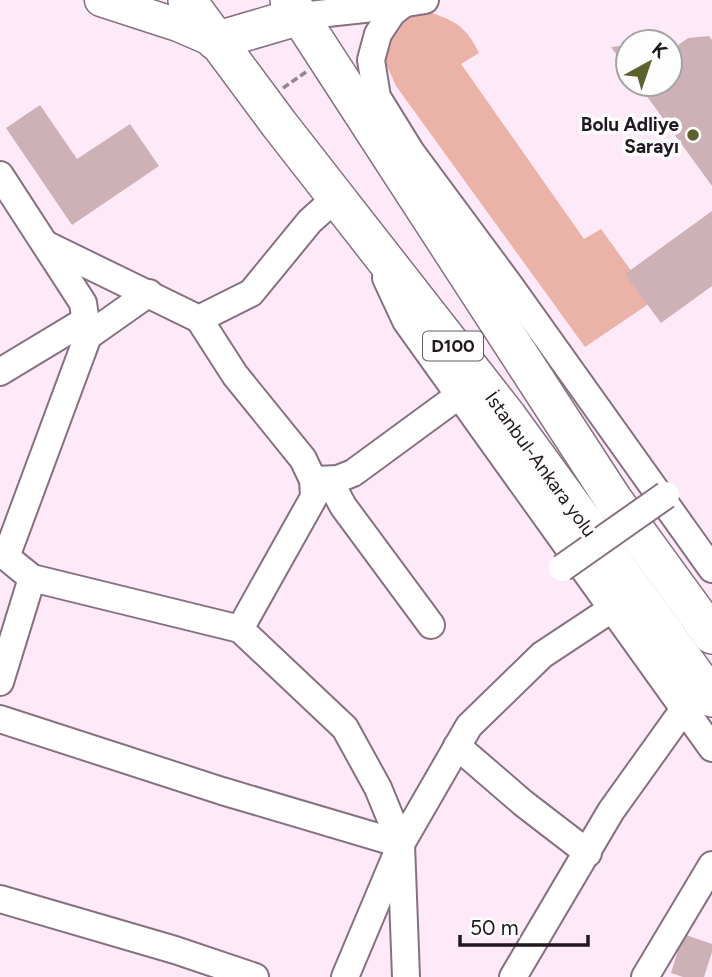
<svg xmlns="http://www.w3.org/2000/svg" width="712" height="977" font-family="Figtree,sans-serif">
	<style>
		.green { fill: #ebb2a8 }
		.building { fill: #ceb0b7 }
		.lines { fill: none; stroke-linecap: round; stroke-linejoin: round }
		.minor-casing { stroke: #867181; stroke-width: 30 }
		.major-casing { stroke: #867181; stroke-width: 35 }
		.highway-casing { stroke: #867181; stroke-width: 40 }
		.path { stroke: #948691; stroke-width: 3.5; stroke-dasharray: 7 3.5; stroke-linecap: butt }
		.minor { stroke: #fff; stroke-width: 26 }
		.major { stroke: #fff; stroke-width: 32 }
		.highway { stroke: #fff; stroke-width: 37 }
		.minor-bridge-casing { stroke: #867181; stroke-width: 30; stroke-linecap: butt }
		.minor-bridge { stroke: #fff; stroke-width: 26 }
		.poi-dot { fill: #5c612e; stroke: #fdfdfd; stroke-width: 2.5 }
		.labels { text-anchor: middle; stroke-width: 7; stroke-linejoin: round; paint-order: stroke }
		.shield { fill: #fdfdfd; stroke: #635d62; stroke-width: 2 }
		.shield-label { font-size: 18px; font-weight: bold; fill: #211920 }
		.poi-label { font-size: 19px; font-weight: bold; fill: #211920; stroke: #fdfdfd; text-anchor: end }
		.street-label { font-size: 19px; fill: #211920; stroke: #fdfdfd }
	</style>
	<rect width="100%" height="100%" fill="#fde9f8"/>
	<path class="green" d="M426,11C454,20 466,26 479,53L461,64L584,239L601,229L653,301L585,347L396,86L384,59L389,36L403,19Z"/>
	<g class="building">
		<path d="M709,36L712,40V186L638,84H670V51L688,38Z"/>
		<path d="M628,45V70L611,47Z"/>
		<path d="M40,105L77,159L130,124L159,166L72,225L6,128Z"/>
		<path d="M712,211V286L661,323L625,274Z"/>
		<path d="M683,934L712,944V952L704,977H683L671,973Z"/>
	</g>
	<g class="lines">
		<g class="minor-casing">
			<g id="minor">
				<path d="M406,2L392,13L378,34L371,60L377,97L411,152L508,283L712,569"/>
				<path d="M300,16L382,7L425,0"/>
				<path d="M0,175L83,303L88,336L6,557"/>
				<path d="M45,244L199,319L251,293L310,221L337,197"/>
				<path d="M386,278L406,321L712,748"/>
				<path d="M199,319L235,375L303,459L313,480L314,497L240,629"/>
				<path d="M88,336L149,293"/>
				<path d="M0,372L86,320"/>
				<path d="M315,480L338,479L353,473L458,396"/>
				<path d="M329,480L343,506L431,625"/>
				<path d="M0,552L32,578L240,629L345,728L378,788L401,844L406,977"/>
				<path d="M0,682L32,578"/>
				<path d="M0,719L222,791L401,844"/>
				<path d="M457,746L523,803L588,853"/>
				<path d="M0,899L175,950L255,977"/>
				<path d="M345,977L401,844L469,726L542,655L613,608"/>
				<path d="M513,977L611,811L684,709"/>
				<path d="M645,977L712,865"/>
			</g>
		</g>
		<g class="major-casing">
			<path id="major" d="M101,0L178,25L215,41"/>
		</g>
		<g class="highway-casing">
			<g id="highway">
				<path d="M187,0L279,124L508,417L712,698"/>
				<path d="M289,0L613,499L712,635"/>
				<path d="M215,41L300,16"/>
			</g>
		</g>
		<path class="path" d="M283,88L306,72"/>
		<use href="#minor" class="minor"/>
		<use href="#major" class="major"/>
		<use href="#highway" class="highway"/>
		<g class="minor-bridge-casing">
			<path id="minor-bridge" d="M562,568L666,495"/>
		</g>
		<use href="#minor-bridge" class="minor-bridge"/>
	</g>
	<circle class="poi-dot" cx="693" cy="135" r="7"/>
	<g class="labels">
		<rect class="shield" x="423" y="331.5" width="60" height="29" rx="5"/>
		<g class="shield-label">
			<text x="453" y="352">D100</text>
		</g>
		<g class="poi-label">
			<text x="679" y="131">Bolu Adliye<tspan x="679" dy="22">Sarayı</tspan></text>
		</g>
		<g class="street-label">
			<text transform="translate(541 464) rotate(54)" y="7">İstanbul-Ankara yolu</text>
		</g>
	</g>
	<g transform="translate(649 63) rotate(40)"><circle r="33" fill="#fdfdfd" stroke="#a5a2a5" stroke-width="2"/>
	<path d="M0-5L12 26L0 18L-12 26Z" fill="#5c612e"/>
	<text y="-10" font-size="19" font-weight="bold" text-anchor="middle" fill="#211920">K</text>
	</g>
	<path d="M460 935v10h128v-10" fill="none" stroke="#211920" stroke-width="3.5"/>
	<text x="470" y="935" font-size="21" fill="#211920" stroke="#fdfdfd" stroke-width="5" paint-order="stroke">50 m</text>
</svg>
